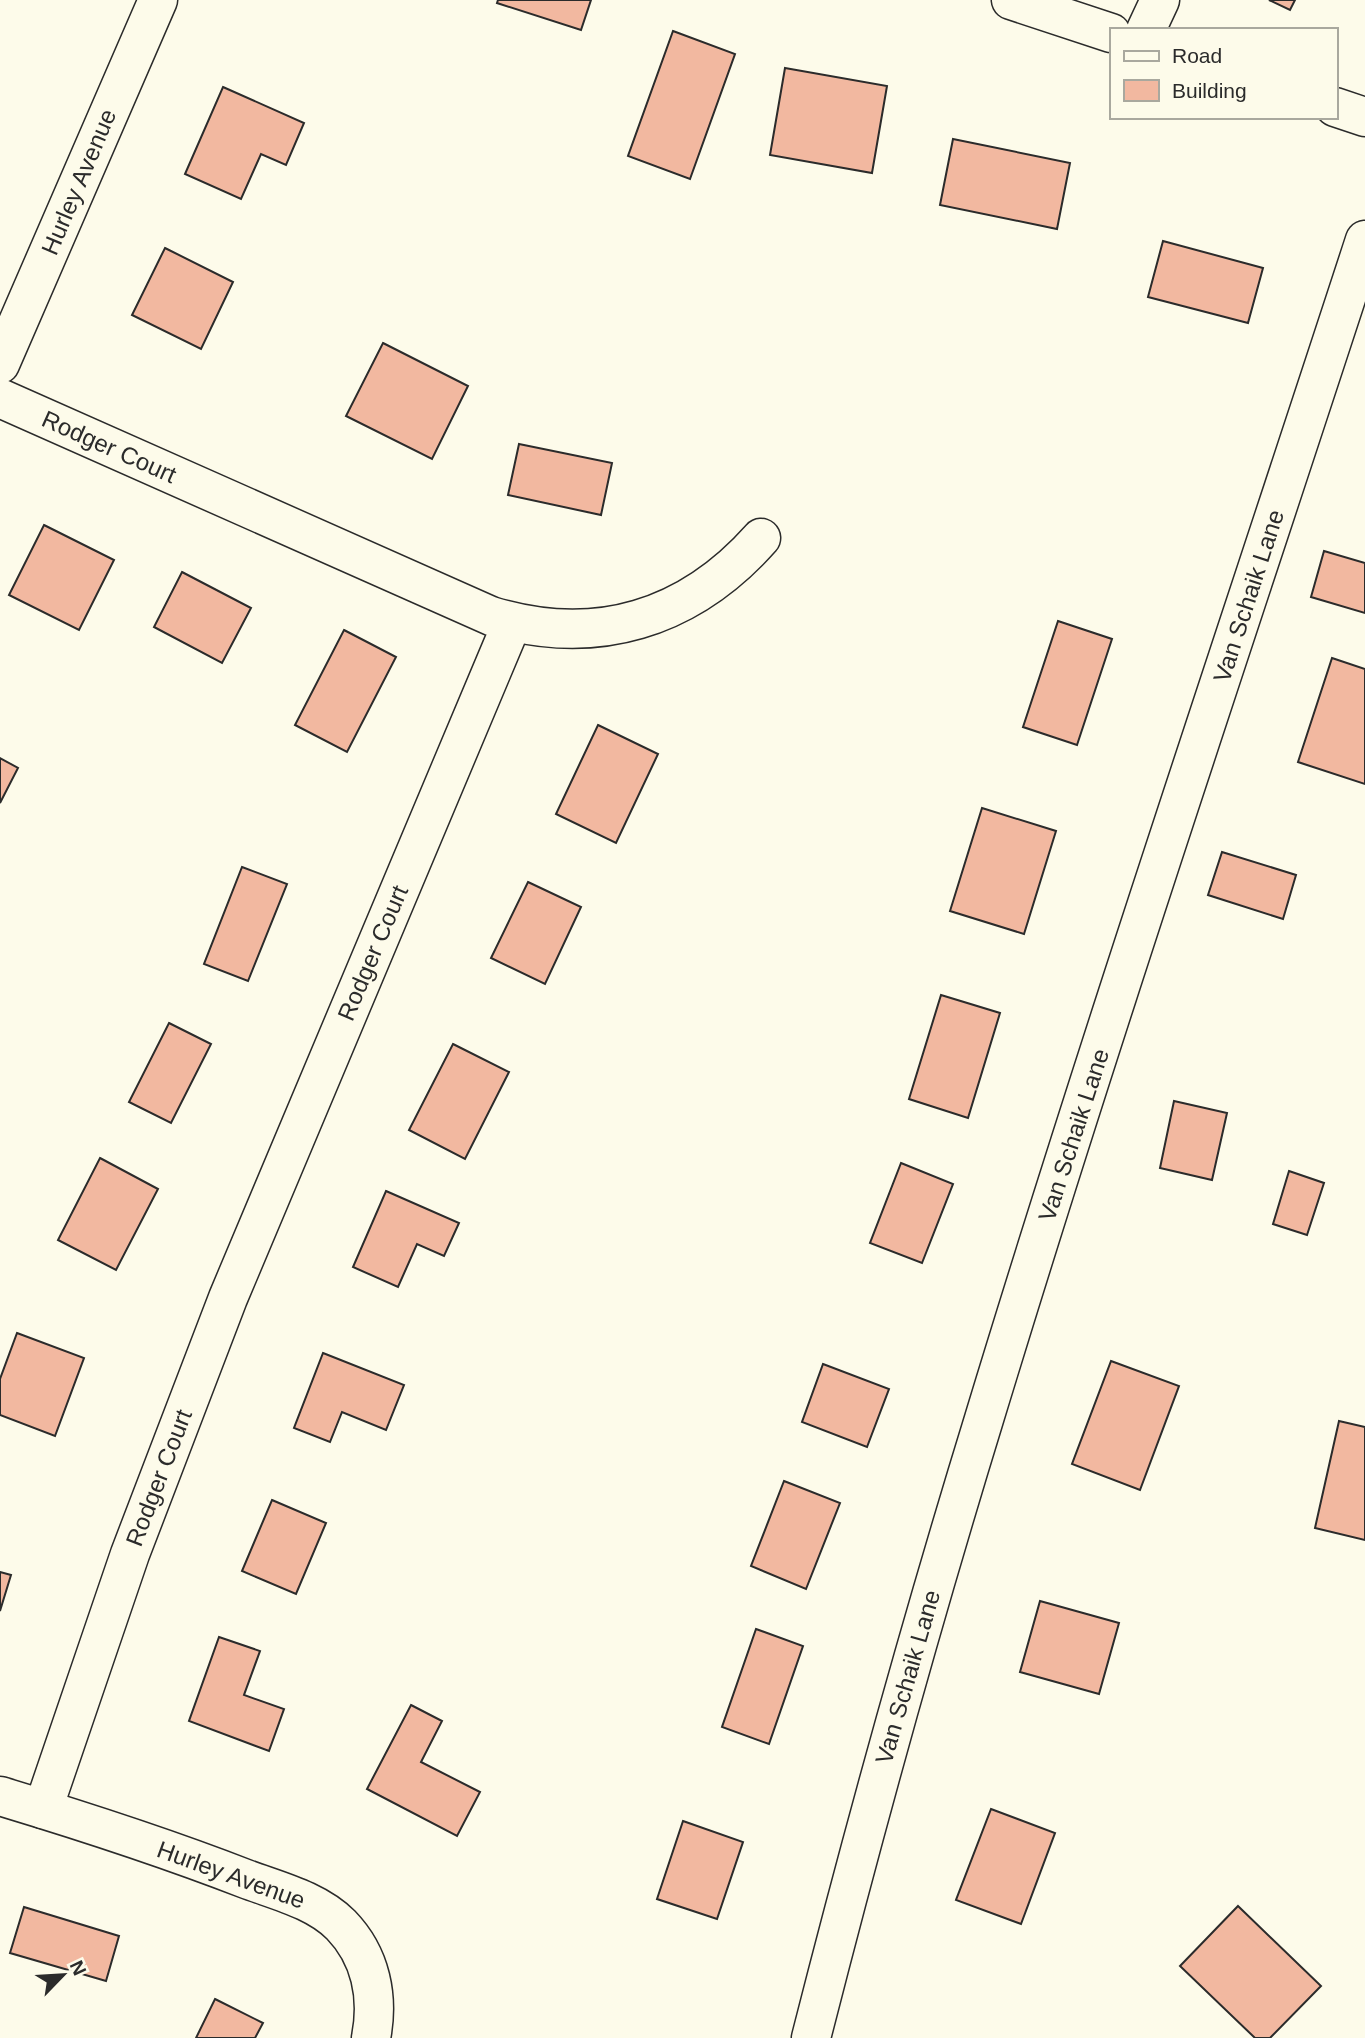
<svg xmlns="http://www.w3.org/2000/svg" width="1365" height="2038" font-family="Arial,sans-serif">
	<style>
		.building { fill: #f2b8a0; stroke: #2b2b2b; stroke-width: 2 }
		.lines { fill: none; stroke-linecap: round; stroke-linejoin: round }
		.minor-casing { stroke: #2b2b2b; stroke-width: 41 }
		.minor { stroke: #fdfbea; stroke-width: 38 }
		.labels { text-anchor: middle; stroke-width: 5; stroke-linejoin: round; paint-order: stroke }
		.street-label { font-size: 24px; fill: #2b2b2b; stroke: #fdfbea }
	</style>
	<rect width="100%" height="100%" fill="#fdfbea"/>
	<g class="building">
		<path d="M498,0H591L581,30L497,3Z"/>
		<path d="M1269,0H1295L1290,10Z"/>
		<path d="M673,31L735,54L690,179L628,156Z"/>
		<path d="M785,68L887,86L872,173L770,155Z"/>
		<path d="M223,87L304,123L286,165L261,154L241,199L185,174Z"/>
		<path d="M953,139L1070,163L1057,229L940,205Z"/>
		<path d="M1163,241L1263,268L1248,323L1148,297Z"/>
		<path d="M165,248L233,282L201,349L132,315Z"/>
		<path d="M383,343L468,386L432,459L346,416Z"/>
		<path d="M519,444L612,463L601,515L508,495Z"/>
		<path d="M44,525L114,560L79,630L9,595Z"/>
		<path d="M1324,551L1365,563V613L1311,597Z"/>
		<path d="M182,572L251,608L222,663L154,627Z"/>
		<path d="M1058,621L1112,639L1077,745L1023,727Z"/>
		<path d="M344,630L396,657L347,752L295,725Z"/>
		<path d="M1332,658L1365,669V784L1298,762Z"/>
		<path d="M598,725L658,754L616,843L556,814Z"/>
		<path d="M0,758L18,768L0,803Z"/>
		<path d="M982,808L1056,831L1024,934L950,911Z"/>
		<path d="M1222,852L1296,875L1283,919L1208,895Z"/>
		<path d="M242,867L287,884L248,981L204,964Z"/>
		<path d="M528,882L581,907L545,984L491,958Z"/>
		<path d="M941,995L1000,1013L968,1118L909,1099Z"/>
		<path d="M169,1023L211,1044L171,1123L129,1102Z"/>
		<path d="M453,1044L509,1072L465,1159L409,1130Z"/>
		<path d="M1174,1101L1227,1113L1212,1180L1160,1168Z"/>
		<path d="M100,1158L158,1189L116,1270L58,1240Z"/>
		<path d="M901,1163L953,1184L922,1263L870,1243Z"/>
		<path d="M1289,1171L1324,1183L1307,1235L1273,1224Z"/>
		<path d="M386,1191L459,1223L444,1256L417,1244L398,1287L353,1267Z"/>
		<path d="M17,1333L84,1358L55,1436L0,1415V1379Z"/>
		<path d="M323,1353L404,1385L386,1430L342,1412L330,1442L294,1428Z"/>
		<path d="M1111,1361L1179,1386L1140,1490L1072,1464Z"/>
		<path d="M823,1364L889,1389L867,1447L802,1422Z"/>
		<path d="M1339,1421L1365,1427V1540L1315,1528Z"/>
		<path d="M784,1481L840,1503L806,1589L751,1566Z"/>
		<path d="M272,1500L326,1523L296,1594L242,1571Z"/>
		<path d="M0,1572L11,1575L0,1611Z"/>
		<path d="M1040,1601L1119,1623L1099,1694L1020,1672Z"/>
		<path d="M756,1629L803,1646L769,1744L722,1727Z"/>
		<path d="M219,1637L260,1651L244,1695L284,1709L269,1751L189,1721Z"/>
		<path d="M411,1705L442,1721L421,1762L480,1792L457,1836L367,1789Z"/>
		<path d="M991,1809L1055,1833L1021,1924L956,1900Z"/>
		<path d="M683,1821L743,1842L717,1919L657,1899Z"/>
		<path d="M1238,1906L1321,1986L1270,2038H1255L1180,1966Z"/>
		<path d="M24,1907L119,1936L106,1981L10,1953Z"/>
		<path d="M215,1999L263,2023L255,2038H196Z"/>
	</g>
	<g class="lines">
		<g class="minor-casing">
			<g id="minor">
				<path d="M1011,0L1111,33"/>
				<path d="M1146,30L1160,0"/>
				<path d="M1335,107L1365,117"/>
				<path d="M0,364L158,0"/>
				<path d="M0,398L491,616C596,648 689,619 761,538"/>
				<path d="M0,1796C83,1821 166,1848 246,1879C278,1891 316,1900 341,1925C371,1956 379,1997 371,2038"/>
				<path d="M43,1809L130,1554L228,1298L512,623"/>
				<path d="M811,2038C864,1830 921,1624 984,1419C1104,1024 1237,633 1365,240"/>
			</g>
		</g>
		<use href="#minor" class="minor"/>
	</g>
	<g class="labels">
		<g class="street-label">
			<text transform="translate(79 182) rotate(-67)" y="8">Hurley Avenue</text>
			<text transform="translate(109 447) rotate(24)" y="8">Rodger Court</text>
			<text transform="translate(1249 596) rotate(-72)" y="8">Van Schaik Lane</text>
			<text transform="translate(373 953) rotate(-67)" y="8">Rodger Court</text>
			<text transform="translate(1074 1135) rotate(-72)" y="8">Van Schaik Lane</text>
			<text transform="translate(159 1478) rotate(-69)" y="8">Rodger Court</text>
			<text transform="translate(908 1677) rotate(-74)" y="8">Van Schaik Lane</text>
			<text transform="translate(231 1875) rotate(20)" y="8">Hurley Avenue</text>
		</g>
	</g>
	<rect x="1110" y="28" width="228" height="91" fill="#fdfbea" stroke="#a9a89e" stroke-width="2"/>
	<rect x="1124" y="51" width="35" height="10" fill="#fdfbea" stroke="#a9a89e" stroke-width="2"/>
	<text x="1172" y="63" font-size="21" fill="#2b2b2b">Road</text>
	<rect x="1124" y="80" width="35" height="21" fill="#f2b8a0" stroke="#a9a89e" stroke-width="2"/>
	<text x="1172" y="98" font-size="21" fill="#2b2b2b">Building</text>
	<g transform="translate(63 1975) rotate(65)" stroke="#fdfbea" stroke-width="5" paint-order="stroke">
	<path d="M0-5L12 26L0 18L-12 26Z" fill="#2b2b2b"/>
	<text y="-10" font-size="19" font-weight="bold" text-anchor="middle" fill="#2b2b2b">N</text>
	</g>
</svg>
